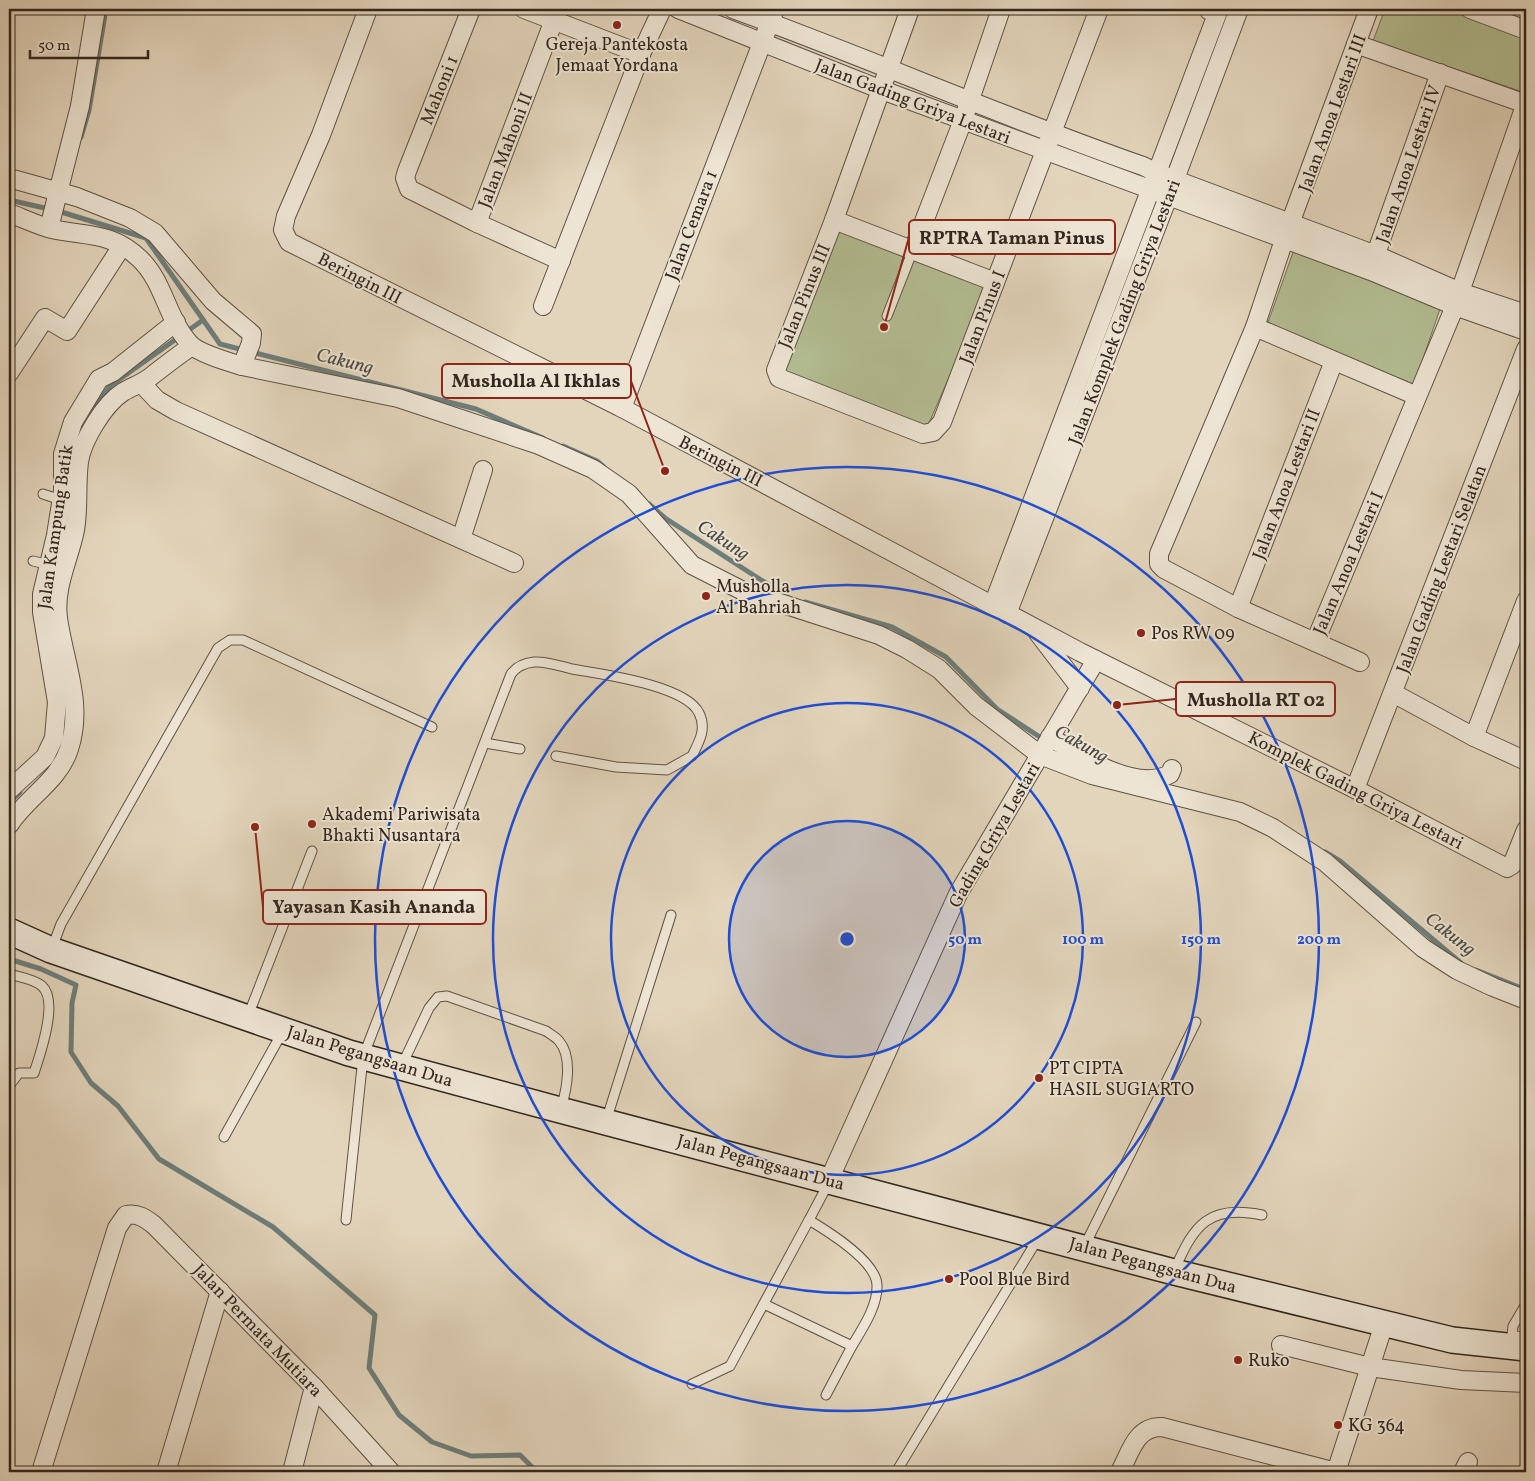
<svg xmlns="http://www.w3.org/2000/svg" width="1535" height="1481" font-family="Vollkorn,serif">
	<style>
		.green { fill: #b3bd92; stroke: #727258 }
		.lines { fill: none; stroke-linecap: round; stroke-linejoin: round }
		.stream { stroke: #6e7e7a; stroke-width: 5 }
		.service-casing { stroke: #5e5246; stroke-width: 11 }
		.minor-casing { stroke: #5e5246; stroke-width: 20 }
		.secondary-casing { stroke: #31261e; stroke-width: 28 }
		.service { stroke: #ede4d3; stroke-width: 9 }
		.minor { stroke: #ede4d3; stroke-width: 18 }
		.secondary { stroke: #ede4d3; stroke-width: 25 }
		.ring { fill: none; stroke: #1d4ed8; stroke-width: 2.5 }
		.poi-dot { fill: #8f2418; stroke: #ede4d3; stroke-width: 2 }
		.labels { text-anchor: middle; stroke-width: 4; stroke-linejoin: round; paint-order: stroke }
		.poi-label { font-size: 18px; fill: #31261e; stroke: #ede4d3; text-anchor: start }
		.street-label { font-size: 18px; fill: #31261e; stroke: #ede4d3 }
		.water-label { font-size: 19px; font-style: italic; fill: #4a4a44; stroke: #ede4d3 }
		.centre { fill: #1d4ed8; stroke: #ede4d3; stroke-width: 2.5 }
		.ring-label { font-size: 15px; text-anchor: middle; font-weight: bold; fill: #1d4ed8; stroke: #ede4d3; stroke-width: 4; stroke-linejoin: round; paint-order: stroke }
		.leader { fill: none; stroke: #8f2418; stroke-width: 2 }
		.callout-dot { fill: #8f2418; stroke: #ede4d3; stroke-width: 2 }
		.callout { fill: #ede4d3; stroke: #8f2418; stroke-width: 2 }
		.callout-label { font-size: 19px; text-anchor: middle; font-weight: bold; fill: #31261e }
	</style>
	<rect width="100%" height="100%" fill="#e3d5bc"/>
	<filter id="stains"><feTurbulence type="fractalNoise" baseFrequency=".004" numOctaves="4"/><feColorMatrix values="0 0 0 0 .2 0 0 0 0 .09 0 0 0 0 .02 0 0 0 .5 -.17"/></filter>
	<radialGradient id="worn" r=".72"><stop offset=".6" stop-color="#630" stop-opacity="0"/><stop offset="1" stop-color="#630" stop-opacity=".3"/></radialGradient>
	<g class="green">
		<path d="M1385,9H1464L1526,32V82L1523,92L1373,41Z"/>
		<path d="M836,229L989,285L926,430L780,370Z"/>
		<path d="M1296,244L1443,300L1412,391L1266,328Z"/>
	</g>
	<g class="lines">
		<g class="stream">
			<path d="M81,137L89,110L106,9"/>
			<path d="M9,200L58,211L146,238L220,344L476,409L543,438"/>
			<path d="M77,434L110,386L203,320"/>
			<path d="M563,446L597,461L604,467"/>
			<path d="M649,504L665,518L789,598"/>
			<path d="M805,602L892,627L946,657L997,709L1046,741"/>
			<path d="M63,734L66,707"/>
			<path d="M9,803L20,792"/>
			<path d="M1325,852L1340,861L1461,963"/>
			<path d="M9,959L41,969L76,985L72,1003L71,1052L91,1083L118,1106L159,1159L273,1227L375,1315L369,1368L399,1415L432,1442L471,1456L520,1455L537,1472"/>
			<path d="M1476,970L1526,990"/>
		</g>
		<g class="service-casing">
			<g id="service">
				<path d="M1208,9L1206,14L1216,17"/>
				<path d="M887,316L913,250"/>
				<path d="M43,494L61,500"/>
				<path d="M33,561L50,565"/>
				<path d="M485,743L520,749"/>
				<path d="M52,948L61,924L218,648L230,640H243L432,727"/>
				<path d="M9,974C19,977 34,979 42,986C59,1001 40,1055 34,1073H19L9,1086"/>
				<path d="M248,1016L312,851"/>
				<path d="M402,1065L429,1008L438,997L447,996L546,1031C550,1034 556,1037 559,1041C573,1057 567,1089 561,1108"/>
				<path d="M606,1121L671,915"/>
				<path d="M224,1137L283,1031"/>
				<path d="M346,1220L363,1057L511,674C517,666 524,663 534,662C546,661 560,666 572,669C600,674 686,685 699,713C707,729 699,742 692,756L667,770L616,767L556,756"/>
				<path d="M1084,1247L1196,1022"/>
				<path d="M1175,1269C1194,1225 1209,1204 1262,1215"/>
				<path d="M764,1304L852,1346C862,1329 878,1306 877,1285C876,1261 829,1232 809,1220L828,1184"/>
				<path d="M1521,1337L1512,1335L1513,1326L1526,1304"/>
				<path d="M692,1384L730,1366L809,1220"/>
				<path d="M826,1395L852,1346"/>
				<path d="M896,1472L1039,1237"/>
			</g>
		</g>
		<g class="minor-casing">
			<g id="minor">
				<path d="M368,9L321,135L286,216L283,230L289,242L622,408L1080,652L1355,789L1507,868L1512,865L1526,830"/>
				<path d="M471,9L407,171L405,178L409,189L477,223L561,261"/>
				<path d="M524,9L641,54"/>
				<path d="M678,9L882,90L1371,271L1455,306L1526,331"/>
				<path d="M733,9C871,59 1005,118 1143,166L1157,173L1376,255L1460,292L1526,314"/>
				<path d="M910,9L834,220L776,370L779,378L923,434L933,432L942,422L1099,9"/>
				<path d="M1470,9L1526,30"/>
				<path d="M1356,44L1526,104"/>
				<path d="M9,178L77,197L130,218L155,233L213,301L252,334L251,343L242,366"/>
				<path d="M9,213C22,218 35,224 48,228C83,237 110,230 140,259C164,282 167,319 190,344C198,353 229,362 242,366L398,398L539,445L593,469L629,494L692,565L743,591L879,635L907,649L939,669L976,706L1040,755L1092,775L1240,812L1273,828L1325,862L1423,948L1457,970L1493,987L1526,1000"/>
				<path d="M834,220L995,282"/>
				<path d="M477,223L554,20"/>
				<path d="M49,228L80,106L96,9"/>
				<path d="M913,250L963,120L1001,9"/>
				<path d="M1372,265L1440,73"/>
				<path d="M543,306L641,54L662,9"/>
				<path d="M1255,327L1417,396"/>
				<path d="M9,373L45,318L67,331L122,246"/>
				<path d="M141,383L157,400L176,411L514,563"/>
				<path d="M622,408L775,9"/>
				<path d="M461,539L483,470"/>
				<path d="M993,605L1219,9"/>
				<path d="M1238,608L1334,361"/>
				<path d="M1007,614L1175,179L1239,9"/>
				<path d="M1038,633L1080,688"/>
				<path d="M1315,642L1455,306L1526,103"/>
				<path d="M1360,662L1238,608L1164,569L1159,564V554L1255,327L1284,240L1369,9"/>
				<path d="M1393,693L1474,737L1526,761"/>
				<path d="M1050,737C1079,755 1135,793 1170,774L1172,769"/>
				<path d="M1474,737L1526,601"/>
				<path d="M1355,789L1526,349"/>
				<path d="M9,790L45,757L54,738L57,702L42,612V594L56,535L63,491V454L73,422L99,379L113,372L176,322"/>
				<path d="M9,825C27,797 59,781 69,749C84,704 64,662 58,618C54,587 69,560 75,530C79,507 76,485 79,462C82,441 104,404 123,392C131,387 141,384 149,378C163,367 177,356 192,346"/>
				<path d="M829,1180L958,894L1096,660"/>
				<path d="M1281,1345L1370,1367L1461,1380L1526,1383"/>
				<path d="M41,1472L117,1228L126,1215C138,1213 145,1218 154,1225L314,1387L391,1472"/>
				<path d="M166,1472L220,1291"/>
				<path d="M292,1472L314,1387"/>
				<path d="M1120,1472C1130,1453 1136,1426 1162,1427L1336,1472"/>
				<path d="M1336,1472L1384,1324"/>
				<path d="M1463,1472L1468,1462"/>
			</g>
		</g>
		<g class="secondary-casing">
			<path id="secondary" d="M9,931L51,950L349,1053L560,1110L1174,1272L1452,1340L1526,1348"/>
		</g>
		<use href="#service" class="service"/>
		<use href="#minor" class="minor"/>
		<use href="#secondary" class="secondary"/>
	</g>
	<circle cx="847" cy="939" r="118" fill="#1d4ed8" fill-opacity=".12"/>
	<g class="ring">
		<circle cx="847" cy="939" r="118"/>
		<circle cx="847" cy="939" r="236"/>
		<circle cx="847" cy="939" r="354"/>
		<circle cx="847" cy="939" r="472"/>
	</g>
	<g class="poi-dot">
		<circle cx="617" cy="25" r="5"/>
		<circle cx="706" cy="596" r="5"/>
		<circle cx="1141" cy="633" r="5"/>
		<circle cx="312" cy="824" r="5"/>
		<circle cx="1039" cy="1078" r="5"/>
		<circle cx="949" cy="1279" r="5"/>
		<circle cx="1238" cy="1360" r="5"/>
		<circle cx="1338" cy="1425" r="5"/>
	</g>
	<g class="labels">
		<g class="poi-label">
			<text x="617" y="50" text-anchor="middle">Gereja Pantekosta<tspan x="617" dy="21">Jemaat Yordana</tspan></text>
			<text x="716" y="592">Musholla<tspan x="716" dy="21">Al Bahriah</tspan></text>
			<text x="1151" y="639">Pos RW 09</text>
			<text x="322" y="820">Akademi Pariwisata<tspan x="322" dy="21">Bhakti Nusantara</tspan></text>
			<text x="1049" y="1074">PT CIPTA<tspan x="1049" dy="21">HASIL SUGIARTO</tspan></text>
			<text x="959" y="1285">Pool Blue Bird</text>
			<text x="1248" y="1366">Ruko</text>
			<text x="1348" y="1431">KG 364</text>
		</g>
		<g class="street-label">
			<text transform="translate(439 90) rotate(-68)" y="6">Mahoni 1</text>
			<text transform="translate(913 101) rotate(21)" y="6">Jalan Gading Griya Lestari</text>
			<text transform="translate(1332 113) rotate(-70)" y="6">Jalan Anoa Lestari III</text>
			<text transform="translate(505 150) rotate(-69)" y="6">Jalan Mahoni II</text>
			<text transform="translate(1408 164) rotate(-71)" y="6">Jalan Anoa Lestari IV</text>
			<text transform="translate(691 225) rotate(-69)" y="6">Jalan Cemara 1</text>
			<text transform="translate(360 278) rotate(27)" y="6">Beringin III</text>
			<text transform="translate(804 296) rotate(-68)" y="6">Jalan Pinus III</text>
			<text transform="translate(1124 312) rotate(-69)" y="6">Jalan Komplek Gading Griya Lestari</text>
			<text transform="translate(982 317) rotate(-69)" y="6">Jalan Pinus I</text>
			<text transform="translate(721 461) rotate(27)" y="6">Beringin III</text>
			<text transform="translate(1286 484) rotate(-69)" y="6">Jalan Anoa Lestari II</text>
			<text transform="translate(55 527) rotate(-82)" y="6">Jalan Kampung Batik</text>
			<text transform="translate(1348 563) rotate(-67)" y="6">Jalan Anoa Lestari I</text>
			<text transform="translate(1441 569) rotate(-69)" y="6">Jalan Gading Lestari Selatan</text>
			<text transform="translate(1356 790) rotate(27)" y="6">Komplek Gading Griya Lestari</text>
			<text transform="translate(994 835) rotate(-60)" y="6">Gading Griya Lestari</text>
			<text transform="translate(370 1056) rotate(17)" y="6">Jalan Pegangsaan Dua</text>
			<text transform="translate(761 1162) rotate(15)" y="6">Jalan Pegangsaan Dua</text>
			<text transform="translate(1153 1265) rotate(15)" y="6">Jalan Pegangsaan Dua</text>
			<text transform="translate(258 1330) rotate(46)" y="6">Jalan Permata Mutiara</text>
		</g>
		<g class="water-label">
			<text transform="translate(345 360) rotate(14)" y="7">Cakung</text>
			<text transform="translate(724 539) rotate(33)" y="7">Cakung</text>
			<text transform="translate(1082 743) rotate(29)" y="7">Cakung</text>
			<text transform="translate(1451 933) rotate(38)" y="7">Cakung</text>
		</g>
	</g>
	<circle cx="847" cy="939" r="8" class="centre"/>
	<g class="ring-label">
		<text x="965" y="944">50 m</text>
		<text x="1083" y="944">100 m</text>
		<text x="1201" y="944">150 m</text>
		<text x="1319" y="944">200 m</text>
	</g>
	<path class="leader" d="M884 327L909 237M665 471L631 381M1117 705L1176 699M255 827L263 907"/>
	<g class="callout-dot">
		<circle cx="884" cy="327" r="5"/>
		<circle cx="665" cy="471" r="5"/>
		<circle cx="1117" cy="705" r="5"/>
		<circle cx="255" cy="827" r="5"/>
	</g>
	<g class="callout">
		<rect x="909" y="220" width="206" height="34" rx="5"/>
		<rect x="442" y="364" width="189" height="34" rx="5"/>
		<rect x="1176" y="682" width="159" height="34" rx="5"/>
		<rect x="263" y="890" width="223" height="34" rx="5"/>
	</g>
	<g class="callout-label">
		<text x="1012" y="244">RPTRA Taman Pinus</text>
		<text x="536" y="387">Musholla Al Ikhlas</text>
		<text x="1256" y="706">Musholla RT 02</text>
		<text x="374" y="913">Yayasan Kasih Ananda</text>
	</g>
	<rect width="1535" height="1481" fill="none" stroke="#e3d5bc" stroke-width="30"/>
	<rect x="10" y="10" width="1515" height="1461" fill="none" stroke="#31261e" stroke-width="2.5"/>
	<rect x="15" y="15" width="1505" height="1451" fill="none" stroke="#31261e"/>
	<path d="M30 50v8h118v-8" fill="none" stroke="#31261e" stroke-width="2.5"/>
	<text x="38" y="50" font-size="15" fill="#31261e" stroke="#ede4d3" stroke-width="4" paint-order="stroke">50 m</text>
	<rect width="100%" height="100%" filter="url(#stains)"/>
	<rect width="100%" height="100%" fill="url(#worn)"/>
</svg>
